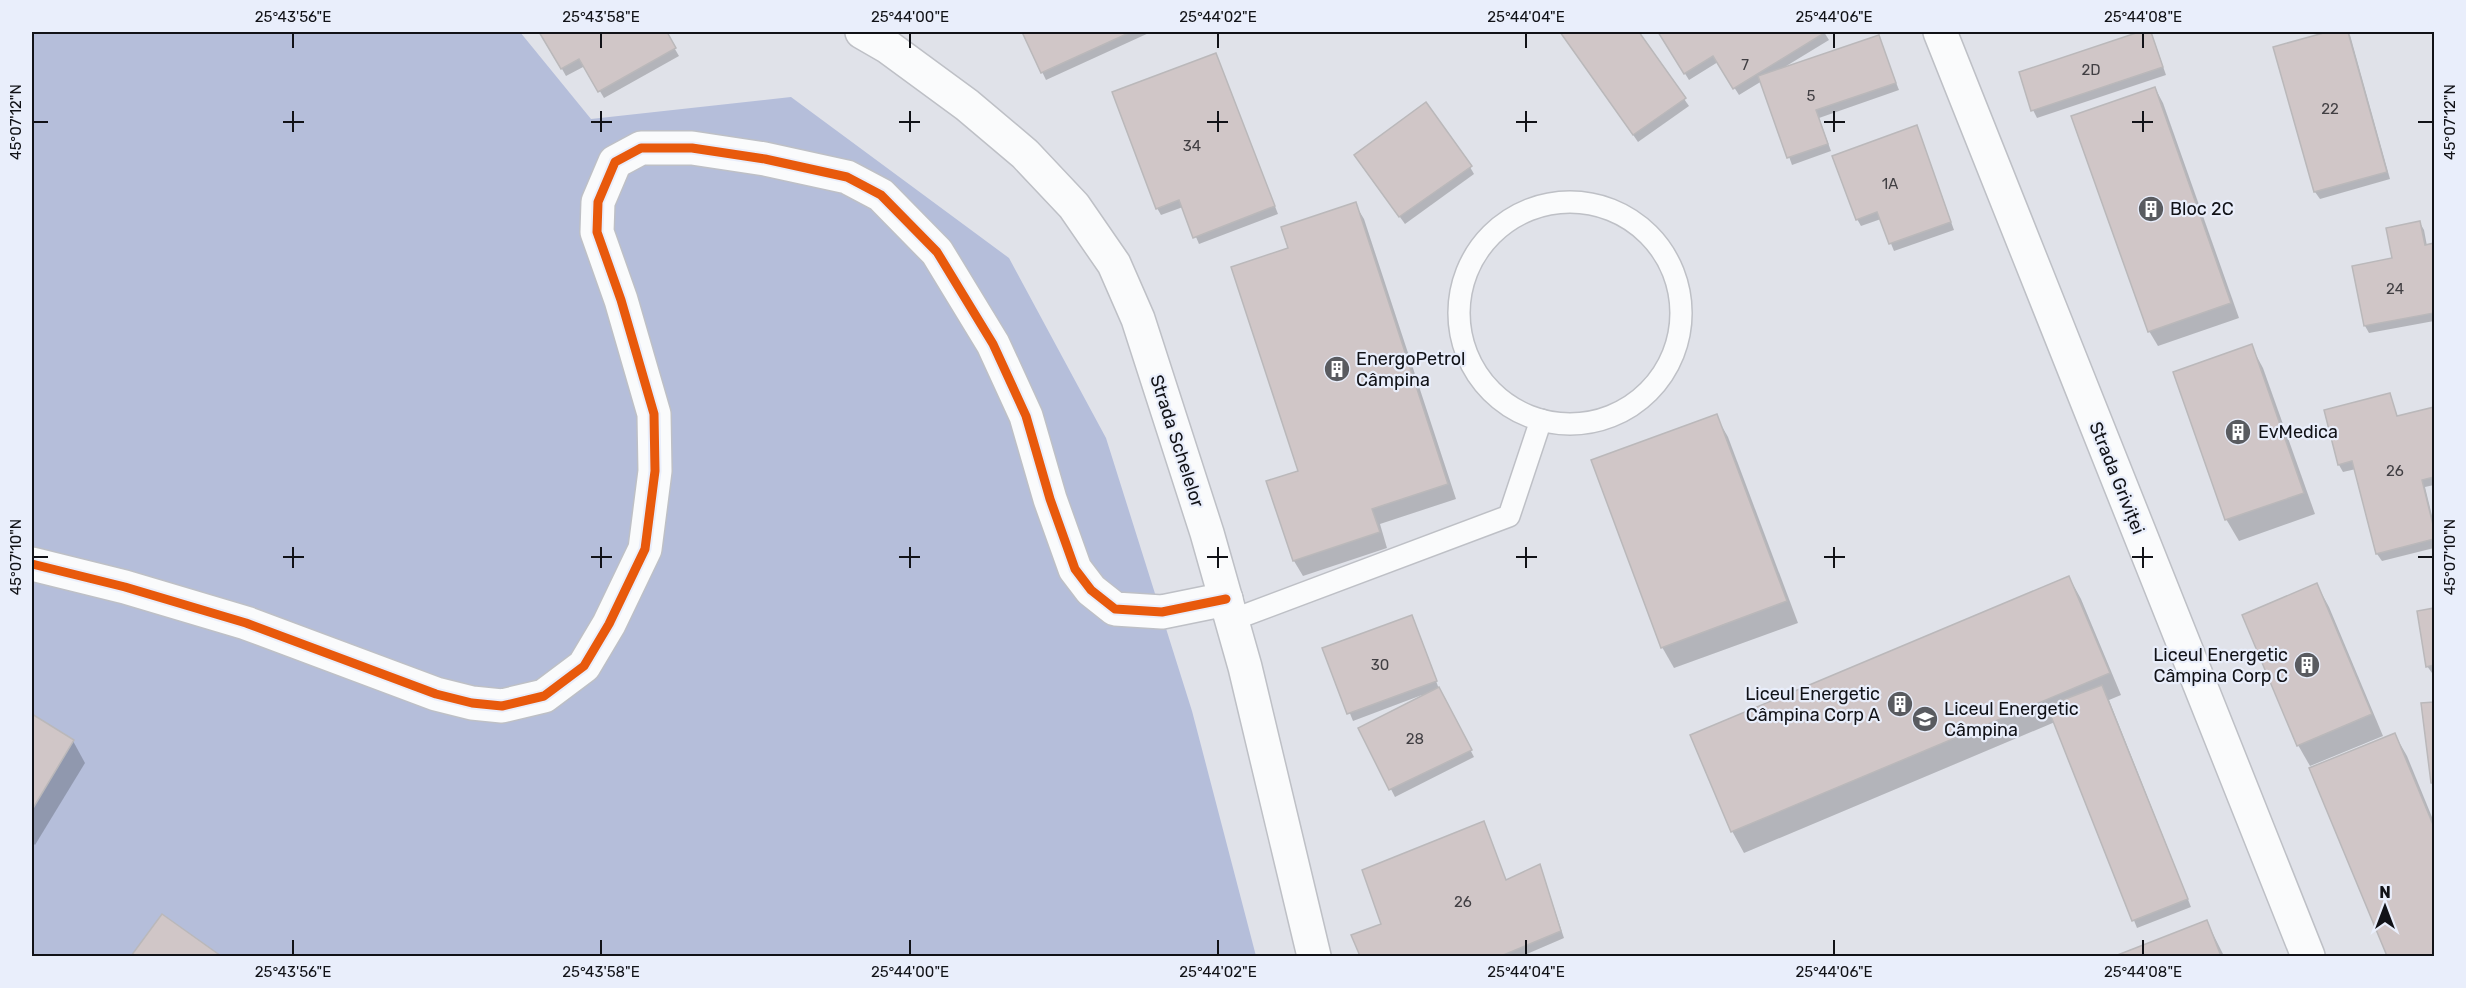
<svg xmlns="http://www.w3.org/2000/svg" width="2466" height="988" font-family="Rubik,sans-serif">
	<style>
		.forest { fill: #b5beda }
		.shadow { fill: #0003 }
		.building { fill: #d0c6c7; stroke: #bab8ba; stroke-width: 1.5 }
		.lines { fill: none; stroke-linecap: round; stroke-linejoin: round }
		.lane-casing { stroke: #bec0c6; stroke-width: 24 }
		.street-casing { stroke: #bec0c6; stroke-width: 36 }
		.secondary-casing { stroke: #bec0c6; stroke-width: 36 }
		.lane { stroke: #fafbfc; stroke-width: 21 }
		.street { stroke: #fafbfc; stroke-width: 33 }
		.secondary { stroke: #fafbfc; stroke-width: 33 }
		.cycleway-casing { stroke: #e9eefb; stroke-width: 13 }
		.cycleway { stroke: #e8590c; stroke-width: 9 }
		.ticks { fill: none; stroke: #111217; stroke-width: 2 }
		.labels { text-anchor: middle; stroke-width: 4.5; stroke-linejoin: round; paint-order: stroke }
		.number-label { font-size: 15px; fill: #413f43 }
		.poi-label { font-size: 18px; fill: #111217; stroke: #e9eefb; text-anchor: start }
		.street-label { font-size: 18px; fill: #111217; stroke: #e9eefb }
		.neatline { fill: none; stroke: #111217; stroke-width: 2 }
		.ticks-label { font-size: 15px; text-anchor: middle; fill: #111217 }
	</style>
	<rect width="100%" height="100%" fill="#e0e2e9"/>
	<path class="forest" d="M32,32H520L591,119L791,97L1009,258L1106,438L1192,711L1256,956H32Z"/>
	<g class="shadow">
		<path d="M541,32H665L679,56L604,98L585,66L566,76Z"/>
		<path d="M1023,32H1151L1046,80Z"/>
		<path d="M1562,32H1637L1689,106L1638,142Z"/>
		<path d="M1659,32H1824L1829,40L1783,68L1878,37L1899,90L1819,118L1831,151L1792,165L1762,81L1739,95L1718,62L1689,80Z"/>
		<path d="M2139,32H2151L2166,75L2037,118L2033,110Z"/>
		<path d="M2333,32H2347L2350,35L2390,179L2320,199L2315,192L2275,48Z"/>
		<path d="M1216,55L1278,214L1199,244L1183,207L1161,215L1157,208Z"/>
		<path d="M2155,88L2163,103L2239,318L2158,346L2149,331Z"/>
		<path d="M1920,134L1954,230L1894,251L1881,219L1861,226L1857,219Z"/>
		<path d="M1360,162L1470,167L1474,174L1405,224Z"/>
		<path d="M1355,204L1364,219L1456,499L1380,524L1387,548L1303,576L1294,561L1268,482L1300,472L1290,249Z"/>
		<path d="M2420,223L2424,230L2427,246L2434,244V321L2369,333L2365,326L2353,267L2394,259Z"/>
		<path d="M2251,346L2263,368L2315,514L2239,541L2226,519Z"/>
		<path d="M2390,395L2398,418L2434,408V485L2425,487L2434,524V548L2382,561L2377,554L2356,469L2343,472L2339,465Z"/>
		<path d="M1716,416L1728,437L1798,623L1674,668L1662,647Z"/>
		<path d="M2069,577L2081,599L2121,695L2109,700L2191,907L2137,928L2055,722L1744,853L1732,831Z"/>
		<path d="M2317,585L2329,607L2383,736L2310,766L2298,745Z"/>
		<path d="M2434,609V673H2432L2427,666L2418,612Z"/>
		<path d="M1412,617L1439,689L1474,757L1395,797L1360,729L1423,697L1422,695L1353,721L1324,649Z"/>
		<path d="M2434,703V786L2423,705Z"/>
		<path d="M32,716L73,741L85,763L35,845L32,842Z"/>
		<path d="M2395,735L2407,756L2434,822V956H2389L2311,769Z"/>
		<path d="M1540,866L1564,938L1522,956H1361L1353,936L1507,882Z"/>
		<path d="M162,916L218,956H133Z"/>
		<path d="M2207,922L2224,956H2119Z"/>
	</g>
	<g class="building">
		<path d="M539,32H667L676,48L598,92L579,59L561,69Z"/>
		<path d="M1022,32H1131L1041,73Z"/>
		<path d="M1560,32H1639L1686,98L1633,135Z"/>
		<path d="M1658,32H1826L1733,89L1713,56L1684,74Z"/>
		<path d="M2139,32H2151L2163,67L2031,111L2019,72Z"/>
		<path d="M2327,32H2348L2387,172L2314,192L2273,47Z"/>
		<path d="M1879,35L1896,83L1816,110L1828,144L1787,158L1758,76Z"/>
		<path d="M1216,53L1275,206L1193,238L1179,200L1156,209L1112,92Z"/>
		<path d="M2155,87L2231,303L2148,332L2071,116Z"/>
		<path d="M1426,102L1472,166L1399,217L1354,155Z"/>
		<path d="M1917,125L1951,222L1889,244L1877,212L1856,220L1832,156Z"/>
		<path d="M1356,202L1448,484L1372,509L1380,532L1293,561L1266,481L1298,471L1231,267L1288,248L1281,227Z"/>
		<path d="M2420,221L2425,245L2434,243V313L2364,326L2352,266L2392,258L2386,228Z"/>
		<path d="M2252,344L2304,493L2225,520L2173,372Z"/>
		<path d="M2390,393L2397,416L2434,407V477L2422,480L2434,529V539L2376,554L2352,461L2338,465L2324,410Z"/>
		<path d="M1717,414L1787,601L1661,648L1591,460Z"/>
		<path d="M2069,576L2110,673L1731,832L1690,735Z"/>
		<path d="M2317,583L2372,714L2297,746L2242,615Z"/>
		<path d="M2434,608V665L2426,667L2417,611Z"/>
		<path d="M1412,615L1437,681L1347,714L1322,648Z"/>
		<path d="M2102,685L2188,899L2132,921L2047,706Z"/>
		<path d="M1439,687L1472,750L1389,790L1358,728Z"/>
		<path d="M2434,702V783H2431L2421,703Z"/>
		<path d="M32,714L74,740L32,810Z"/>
		<path d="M2395,733L2434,827V956H2387L2309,768Z"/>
		<path d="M1484,821L1506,880L1540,864L1561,931L1501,956H1360L1351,935L1381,924L1362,870Z"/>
		<path d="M162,914L221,956H131Z"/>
		<path d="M2207,920L2221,956H2115Z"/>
	</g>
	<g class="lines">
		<g class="lane-casing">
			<g id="lane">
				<circle cx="1570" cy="313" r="111"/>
				<path d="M1232,620L1509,516L1541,420"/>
			</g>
		</g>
		<g class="street-casing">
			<path id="street" d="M32,564L125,587L246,623L436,694L472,703L502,706L544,696L584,666L609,624L645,549L655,471L654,414L621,300L597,232L598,202L615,162L641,148H692L765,159L847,177L881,195L937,252L993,344L1026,416L1050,499L1075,569L1091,590L1115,609L1162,612L1226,599"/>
		</g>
		<g class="secondary-casing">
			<g id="secondary">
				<path d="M862,32L888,47L967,105L1025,154L1074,206L1114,264L1138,319L1207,533L1245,667L1314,956"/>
				<path d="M1940,32L2308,956"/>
			</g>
		</g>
		<use href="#lane" class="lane"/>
		<use href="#street" class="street"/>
		<use href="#secondary" class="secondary"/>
		<g class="cycleway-casing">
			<path id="cycleway" d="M32,564L125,587L246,623L436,694L472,703L502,706L544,696L584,666L609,624L645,549L655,471L654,414L621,300L597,232L598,202L615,162L641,148H692L765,159L847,177L881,195L937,252L993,344L1026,416L1050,499L1075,569L1091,590L1115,609L1162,612L1226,599"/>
		</g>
		<use href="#cycleway" class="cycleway"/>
	</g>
	<path class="ticks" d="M293,33V48M601,33V48M910,33V48M1218,33V48M1526,33V48M1834,33V48M2143,33V48M293,111V132M601,111V132M910,111V132M1218,111V132M1526,111V132M1834,111V132M2143,111V132M33,122H48M283,122H304M591,122H612M899,122H920M1207,122H1228M1516,122H1537M1824,122H1845M2132,122H2153M2418,122H2433M293,547V568M601,547V568M910,547V568M1218,547V568M1526,547V568M1834,547V568M2143,547V568M33,557H48M283,557H304M591,557H612M899,557H920M1207,557H1228M1516,557H1537M1824,557H1845M2132,557H2153M2418,557H2433M293,940V955M601,940V955M910,940V955M1218,940V955M1526,940V955M1834,940V955M2143,940V955"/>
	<defs>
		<g id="building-disc" transform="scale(1.35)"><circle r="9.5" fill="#595b60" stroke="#e9eefb"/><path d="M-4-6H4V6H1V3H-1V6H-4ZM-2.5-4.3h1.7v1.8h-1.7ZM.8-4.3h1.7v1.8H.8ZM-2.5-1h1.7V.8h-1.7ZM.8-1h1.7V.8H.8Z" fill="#fff"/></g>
		<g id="school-disc" transform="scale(1.35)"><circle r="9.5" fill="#595b60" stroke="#e9eefb"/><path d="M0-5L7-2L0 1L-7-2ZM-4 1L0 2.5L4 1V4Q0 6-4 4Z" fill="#fff"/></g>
	</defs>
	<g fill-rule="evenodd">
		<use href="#building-disc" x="2151" y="209"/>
		<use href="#building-disc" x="1337" y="369"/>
		<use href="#building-disc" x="2238" y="432"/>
		<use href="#building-disc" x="2307" y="665"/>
		<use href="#building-disc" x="1900" y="704"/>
		<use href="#school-disc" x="1925" y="719"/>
	</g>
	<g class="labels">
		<g class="number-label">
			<text x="1745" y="70">7</text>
			<text x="2091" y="75">2D</text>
			<text x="1811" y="101">5</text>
			<text x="2330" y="114">22</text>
			<text x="1192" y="151">34</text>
			<text x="1890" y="189">1A</text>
			<text x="2395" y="294">24</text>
			<text x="2395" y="476">26</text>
			<text x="1380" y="670">30</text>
			<text x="1415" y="744">28</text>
			<text x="1463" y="907">26</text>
		</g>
		<g class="poi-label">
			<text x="2170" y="215">Bloc 2C</text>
			<text x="1356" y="365">EnergoPetrol<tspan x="1356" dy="21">Câmpina</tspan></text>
			<text x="2258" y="438">EvMedica</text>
			<text x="2288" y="661" text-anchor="end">Liceul Energetic<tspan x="2288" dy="21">Câmpina Corp C</tspan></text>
			<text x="1880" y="700" text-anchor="end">Liceul Energetic<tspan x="1880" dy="21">Câmpina Corp A</tspan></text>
			<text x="1944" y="715">Liceul Energetic<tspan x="1944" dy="21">Câmpina</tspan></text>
		</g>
		<g class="street-label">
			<text transform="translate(1177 441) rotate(72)" y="6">Strada Schelelor</text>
			<text transform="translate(2117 478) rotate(68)" y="6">Strada Griviței</text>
		</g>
	</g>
	<rect width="2466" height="988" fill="none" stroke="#e9eefb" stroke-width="66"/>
	<g transform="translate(2385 907)" stroke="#e9eefb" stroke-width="4.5" paint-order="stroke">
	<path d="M0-4.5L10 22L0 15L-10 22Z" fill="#111217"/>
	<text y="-9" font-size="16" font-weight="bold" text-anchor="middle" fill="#111217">N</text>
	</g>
	<rect x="33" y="33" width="2400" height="922" class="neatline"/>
	<g class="ticks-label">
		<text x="293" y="22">25°43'56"E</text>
		<text x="601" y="22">25°43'58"E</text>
		<text x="910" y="22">25°44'00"E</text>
		<text x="1218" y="22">25°44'02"E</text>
		<text x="1526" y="22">25°44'04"E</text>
		<text x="1834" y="22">25°44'06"E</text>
		<text x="2143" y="22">25°44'08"E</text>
		<text transform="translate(16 122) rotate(-90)" y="5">45°07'12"N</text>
		<text transform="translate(2450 122) rotate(-90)" y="5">45°07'12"N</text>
		<text transform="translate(16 557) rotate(-90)" y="5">45°07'10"N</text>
		<text transform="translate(2450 557) rotate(-90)" y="5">45°07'10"N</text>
		<text x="293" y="977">25°43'56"E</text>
		<text x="601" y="977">25°43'58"E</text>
		<text x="910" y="977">25°44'00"E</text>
		<text x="1218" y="977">25°44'02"E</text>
		<text x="1526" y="977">25°44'04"E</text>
		<text x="1834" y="977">25°44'06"E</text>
		<text x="2143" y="977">25°44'08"E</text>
	</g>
</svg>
